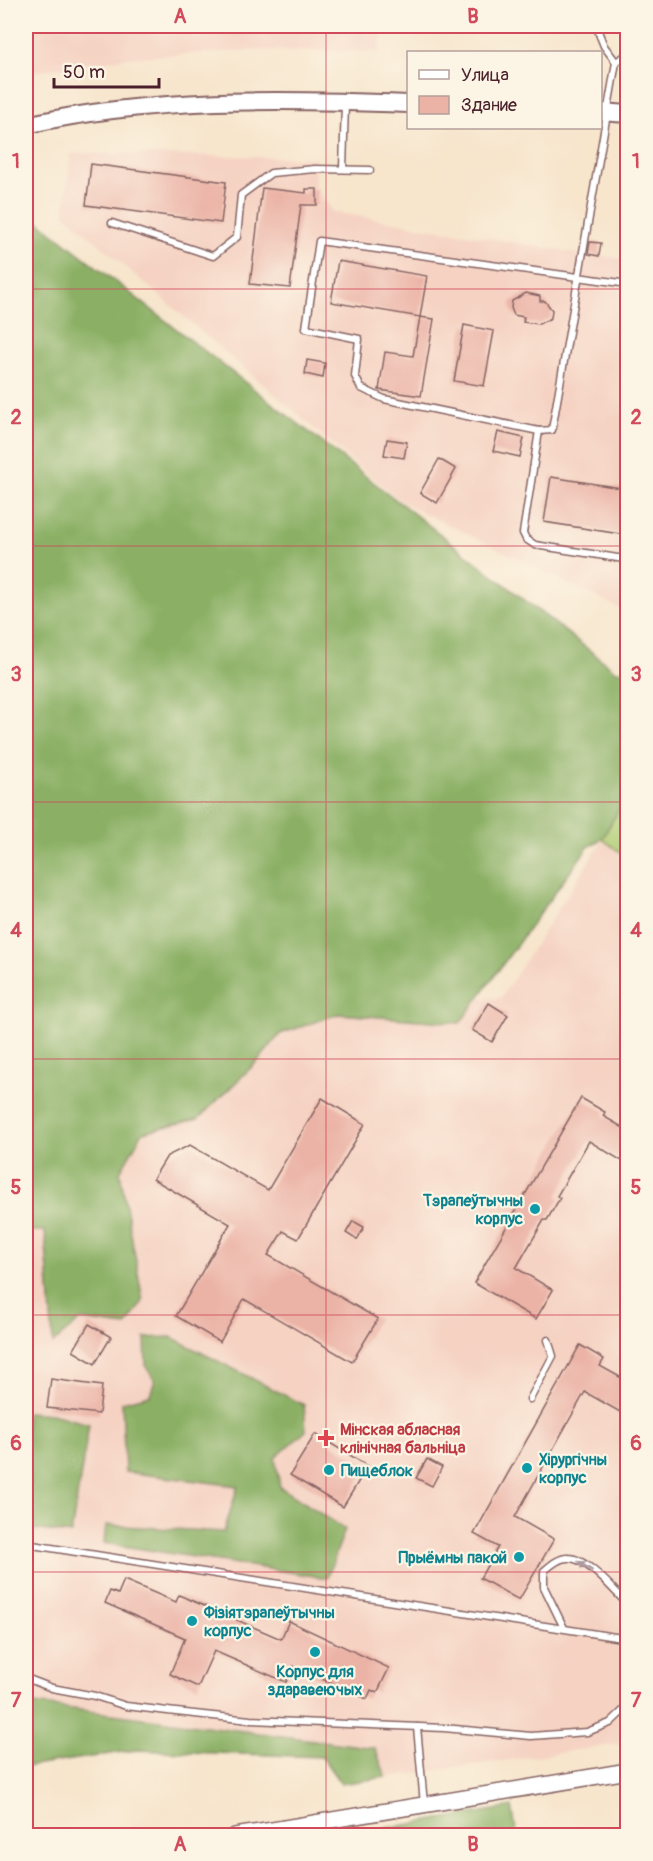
<svg xmlns="http://www.w3.org/2000/svg" width="653" height="1861" font-family="Pangolin,sans-serif">
	<style>
		.built { fill: #f5d2c2 }
		.green { fill: #afcc73; stroke: #7c764f; stroke-width: 1.5 }
		.forest { fill: #8bb065; stroke: #6a6848; stroke-width: 1.5 }
		.building { fill: #ebb2a6 }
		.lines { fill: none; stroke-linecap: round; stroke-linejoin: round }
		.service-casing { stroke: #876463; stroke-width: 9 }
		.tertiary-casing { stroke: #876463; stroke-width: 18 }
		.secondary-casing { stroke: #876463; stroke-width: 20 }
		.service { stroke: #fff; stroke-width: 6 }
		.tertiary { stroke: #fff; stroke-width: 15 }
		.secondary { stroke: #fff; stroke-width: 16 }
		.oneway { fill: #ae9aa0 }
		.grid { fill: none; stroke: #d1495b; stroke-width: 1.5; stroke-opacity: 0.55 }
		.culture-dot { fill: #0f9aa8; stroke: #fcf5e5; stroke-width: 2 }
		.health-dot { fill: #e0444e; stroke: #fcf5e5; stroke-width: 2 }
		.labels { text-anchor: middle; stroke-width: 4.5; stroke-linejoin: round; paint-order: stroke }
		.culture-label { font-size: 16px; font-weight: bold; fill: #0d838f; stroke: #fcf5e5; text-anchor: start }
		.health-label { font-size: 16px; font-weight: bold; fill: #be3a42; stroke: #fcf5e5; text-anchor: start }
		.neatline { fill: none; stroke: #d1495b; stroke-width: 2 }
		.grid-label { font-size: 20px; text-anchor: middle; font-weight: bold; fill: #d1495b }
	</style>
	<rect width="100%" height="100%" fill="#fcf5e5"/>
	<filter id="ink" filterUnits="userSpaceOnUse"><feTurbulence type="fractalNoise" baseFrequency=".0167" numOctaves="2"/><feDisplacementMap in="SourceGraphic" scale="12" xChannelSelector="R" yChannelSelector="G"/><feConvolveMatrix kernelMatrix="1 2 1 2 8 2 1 2 1" color-interpolation-filters="sRGB"/></filter>
	<filter id="wash" filterUnits="userSpaceOnUse"><feTurbulence type="fractalNoise" baseFrequency=".008" numOctaves="4" result="noise"/><feDisplacementMap in="SourceGraphic" scale="24" xChannelSelector="R" yChannelSelector="G"/><feGaussianBlur stdDeviation="1.35" result="paint"/><feColorMatrix in="noise" values="0 0 0 0 0 0 0 0 0 0 0 0 0 0 0 0 0 1.4 0 .05"/><feComposite in="paint" operator="in"/></filter>
	<g filter="url(#wash)">
		<rect width="100%" height="100%" fill="#f7e5cc"/>
		<g class="built">
			<path d="M26,26H383L379,52L255,50L124,58L26,73Z"/>
			<path d="M71,153L315,158V186L333,212L583,254L627,259V610L620,609L404,503L350,459L64,214Z"/>
			<path d="M602,841L628,859L627,1743L341,1784L322,1757L136,1750L26,1767V1133L301,997L501,998Z"/>
		</g>
		<path class="green" d="M627,795V857L602,839Z"/>
		<g class="forest">
			<path d="M26,212L616,671L628,672L627,795L602,839L588,847L460,1023L338,1014L280,1034L259,1060L198,1119L143,1132L120,1172L143,1301L126,1326L81,1320L53,1343L45,1231H26Z"/>
			<path d="M171,1337L304,1405L306,1431L275,1458L280,1487L345,1529L327,1578L104,1543L106,1525L224,1532L238,1486L125,1472L122,1402L150,1395L155,1380L146,1365L145,1338Z"/>
			<path d="M26,1412L52,1414L89,1424L71,1534L26,1528Z"/>
			<path d="M26,1703L375,1748L386,1777L341,1784L322,1757L136,1750L26,1767Z"/>
			<path d="M512,1807L517,1835H345Z"/>
		</g>
		<g id="blocks">
			<g class="building">
				<path d="M91,164L226,182L221,223L86,205Z"/>
				<path d="M262,188L306,193V189H317V205H301L290,288L250,284Z"/>
				<path d="M590,242L601,243L599,256L588,254Z"/>
				<path d="M338,261L427,276L420,317L331,302Z"/>
				<path d="M526,293L540,296V301H545L552,310L551,318L539,324L523,322L524,317L514,315L511,308L512,301Z"/>
				<path d="M420,317L434,319L421,396L379,390L385,352L413,356Z"/>
				<path d="M464,325L494,331L484,386L454,381Z"/>
				<path d="M307,360L325,363L323,378L305,374Z"/>
				<path d="M498,432L524,438L520,457L493,451Z"/>
				<path d="M387,439L407,442L404,458L384,455Z"/>
				<path d="M439,459L456,469L437,503L420,493Z"/>
				<path d="M551,477L627,489V535L544,522Z"/>
				<path d="M489,1003L508,1015L492,1042L472,1030Z"/>
				<path d="M322,1098L365,1124L298,1239L283,1231L268,1255L378,1319L352,1362L244,1299L220,1342L176,1316L230,1224L153,1179L167,1156L190,1145L268,1190Z"/>
				<path d="M581,1098L605,1112L603,1116L627,1130V1164L589,1141L557,1196L560,1198L547,1220H544L516,1268L553,1290L536,1319L474,1283Z"/>
				<path d="M353,1221L364,1227L357,1240L346,1233Z"/>
				<path d="M89,1324L111,1337L95,1364L73,1351Z"/>
				<path d="M580,1345L604,1359L600,1366L627,1381V1416L585,1392L515,1517L554,1539L519,1600L480,1578L498,1547L474,1534Z"/>
				<path d="M51,1379L102,1386L99,1414L47,1408Z"/>
				<path d="M315,1434L368,1466L343,1507L290,1475Z"/>
				<path d="M427,1459L442,1467L432,1486L416,1478Z"/>
				<path d="M124,1580L176,1602L179,1595L281,1639L289,1621L389,1668L377,1693L371,1690L367,1699L293,1666L286,1682L214,1651L198,1687L170,1674L185,1638L105,1603L110,1591L118,1594Z"/>
			</g>
		</g>
	</g>
	<g filter="url(#ink)">
		<use href="#blocks" fill-opacity="0" stroke="#876463" stroke-width="1.5"/>
		<g class="lines">
			<g class="service-casing">
				<g id="service">
					<path d="M596,26L604,46L616,62"/>
					<path d="M628,54L616,62L552,430L539,431L384,399L361,388L355,376L359,339L306,328L319,241L628,284"/>
					<path d="M343,169L345,104"/>
					<path d="M112,223L213,256L237,237L241,195L271,173L315,169L370,170"/>
					<path d="M539,431L523,533L526,539L535,545L624,559L628,561"/>
					<path d="M530,1399L553,1356L548,1340"/>
					<path d="M26,1544L628,1639"/>
					<path d="M564,1628L544,1587V1571C551,1565 560,1557 569,1558C587,1558 616,1592 628,1605"/>
					<path d="M26,1678L52,1688L95,1696L126,1706L176,1712L250,1720L444,1728L531,1736L587,1732L610,1723L628,1706"/>
					<path d="M417,1727L424,1804"/>
				</g>
			</g>
			<g class="tertiary-casing">
				<path id="tertiary" d="M235,1836L628,1771"/>
			</g>
			<g class="secondary-casing">
				<g id="secondary">
					<path d="M600,112L628,114"/>
					<path d="M26,125C151,97 281,99 408,104"/>
				</g>
			</g>
			<use href="#service" class="service"/>
			<use href="#tertiary" class="tertiary"/>
			<use href="#secondary" class="secondary"/>
		</g>
		<defs><path id="oneway-solid" d="M-6-.8H1V-3.2L6.5 0L1 3.2V.8H-6Z" transform="scale(1.5)"/></defs>
		<use class="oneway" href="#oneway-solid" transform="translate(585 1566) rotate(-147)"/>
	</g>
	<path class="grid" d="M326,26V1836M26,289H628M26,546H628M26,802H628M26,1059H628M26,1315H628M26,1572H628"/>
	<g class="culture-dot">
		<circle cx="535" cy="1209" r="6"/>
		<circle cx="527" cy="1468" r="6"/>
		<circle cx="329" cy="1470" r="6"/>
		<circle cx="519" cy="1557" r="6"/>
		<circle cx="192" cy="1621" r="6"/>
		<circle cx="315" cy="1652" r="6"/>
	</g>
	<path class="health-dot" d="M323 1429h6v6h6v6h-6v6h-6v-6h-6v-6h6z"/>
	<g class="labels">
		<g class="culture-label">
			<text x="523" y="1206" text-anchor="end">Тэрапеўтычны<tspan x="523" dy="18">корпус</tspan></text>
			<text x="539" y="1465">Хірургічны<tspan x="539" dy="18">корпус</tspan></text>
			<text x="341" y="1476">Пищеблок</text>
			<text x="507" y="1563" text-anchor="end">Прыёмны пакой</text>
			<text x="204" y="1618">Фізіятэрапеўтычны<tspan x="204" dy="18">корпус</tspan></text>
			<text x="315" y="1677" text-anchor="middle">Корпус для<tspan x="315" dy="18">здаравеючых</tspan></text>
		</g>
		<g class="health-label">
			<text x="340" y="1435">Мінская абласная<tspan x="340" dy="18">клінічная бальніца</tspan></text>
		</g>
	</g>
	<rect width="653" height="1861" fill="none" stroke="#fcf5e5" stroke-width="66"/>
	<rect x="407" y="51" width="195" height="78" fill="#fcf5e5" stroke="#b59f9b" stroke-width="1.5"/>
	<rect x="419" y="70" width="30" height="9" fill="#ffffff" stroke="#b59f9b" stroke-width="1.5"/>
	<text x="461" y="81" font-size="18" fill="#4a1f2b">Улица</text>
	<rect x="419" y="96" width="30" height="18" fill="#ebb2a6" stroke="#b59f9b" stroke-width="1.5"/>
	<text x="461" y="111" font-size="18" fill="#4a1f2b">Здание</text>
	<path d="M54 78v9h105v-9" fill="none" stroke="#4a1f2b" stroke-width="3"/>
	<text x="63" y="78" font-size="18" fill="#4a1f2b" stroke="#fcf5e5" stroke-width="4.5" paint-order="stroke">50 m</text>
	<rect x="33" y="33" width="587" height="1795" class="neatline"/>
	<g class="grid-label">
		<text x="180" y="23">A</text>
		<text x="473" y="23">B</text>
		<text x="16" y="168">1</text>
		<text x="636" y="168">1</text>
		<text x="16" y="424">2</text>
		<text x="636" y="424">2</text>
		<text x="16" y="681">3</text>
		<text x="636" y="681">3</text>
		<text x="16" y="937">4</text>
		<text x="636" y="937">4</text>
		<text x="16" y="1194">5</text>
		<text x="636" y="1194">5</text>
		<text x="16" y="1450">6</text>
		<text x="636" y="1450">6</text>
		<text x="16" y="1707">7</text>
		<text x="636" y="1707">7</text>
		<text x="180" y="1851">A</text>
		<text x="473" y="1851">B</text>
	</g>
</svg>
